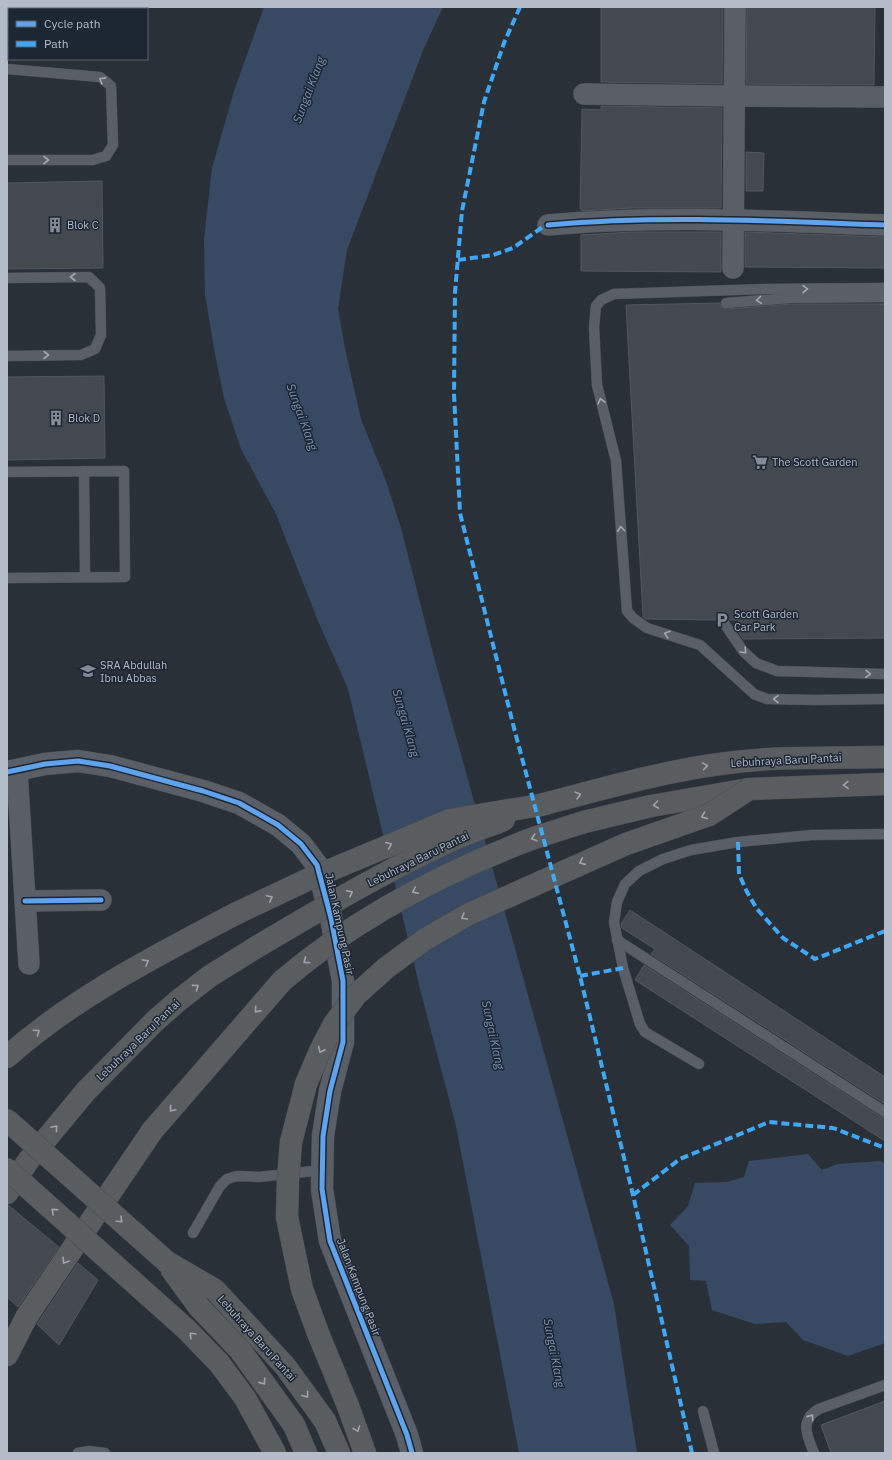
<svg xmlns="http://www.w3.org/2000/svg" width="892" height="1460" font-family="'IBM Plex Sans',sans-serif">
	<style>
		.water { fill: #384963 }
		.building { fill: #444950; stroke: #52575f }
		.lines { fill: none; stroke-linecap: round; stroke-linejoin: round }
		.service-casing { stroke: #484c53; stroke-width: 11 }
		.minor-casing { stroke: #484c53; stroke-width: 22 }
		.tertiary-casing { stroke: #484c53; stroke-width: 23 }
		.motorway-casing { stroke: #474c53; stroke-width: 23 }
		.service { stroke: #5a5e66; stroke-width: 10 }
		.minor { stroke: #5a5e66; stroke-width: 21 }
		.tertiary { stroke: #5a5e66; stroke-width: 22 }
		.motorway { stroke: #5a5d60; stroke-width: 22 }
		.motorway-bridge-casing { stroke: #474c53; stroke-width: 23; stroke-linecap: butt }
		.motorway-bridge { stroke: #5a5d60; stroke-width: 22 }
		.quiet { stroke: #3fa9f5; stroke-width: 4; stroke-dasharray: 8 4; stroke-linecap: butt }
		.cycleway-casing { stroke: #1d2633; stroke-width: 8 }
		.cycleway { stroke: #60a3ed; stroke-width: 5 }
		.oneway { stroke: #a2a9b5 }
		.oneway2 { stroke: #9ea4af }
		.labels { text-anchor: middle; stroke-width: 3; stroke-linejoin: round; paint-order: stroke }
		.poi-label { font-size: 11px; fill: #b4bcc9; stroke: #1d2633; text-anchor: start }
		.street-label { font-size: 11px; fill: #b4bcc9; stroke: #1d2633 }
		.water-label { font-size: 12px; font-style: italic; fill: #7c92b1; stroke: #1d2633 }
	</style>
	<rect width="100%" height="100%" fill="#2a3038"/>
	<g class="water">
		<path d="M264,7H443L424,48L347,250L338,309L346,353L361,419L386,481L401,528L435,661L614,1304L637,1453H519L456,1126L420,989L348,689L318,621L276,514L241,449L224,398L215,354L205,294L204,239L212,168L234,91Z"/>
		<path d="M808,1154L822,1170L838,1164L880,1161L885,1164V1343L848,1356L803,1340L786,1322L755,1324L712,1310L706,1281L690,1280L689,1246L670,1225L688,1206L695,1183L727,1182L744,1177L749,1161Z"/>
	</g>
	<g class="building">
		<path d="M601,7H723L722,84L601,82Z"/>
		<path d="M747,7H875L874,85L746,84Z"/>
		<path d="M601,106L722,108L721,208H632L582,211V209H580L582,109L601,110Z"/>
		<path d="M746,152L764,153L763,191H746Z"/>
		<path d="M102,181L103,268L7,269V183Z"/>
		<path d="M632,232H721V272L581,271V235Z"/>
		<path d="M745,232L885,237V268L745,267Z"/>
		<path d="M720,303L721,307L726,309L791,304H885V638L743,639L739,633L738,620H730L724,614H719L716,620L646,619L643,617L626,305Z"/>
		<path d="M104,376L105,458L7,460V377Z"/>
		<path d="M630,910L885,1077V1104L651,954L655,949L622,928L621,924Z"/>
		<path d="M644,965L881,1117L885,1118V1141L635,980Z"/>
		<path d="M7,1205H8L59,1247L18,1307L7,1297Z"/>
		<path d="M78,1263L98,1280L59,1345L37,1324Z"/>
		<path d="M885,1401V1453H831L821,1425Z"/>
	</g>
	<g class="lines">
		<g class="service-casing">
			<g id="service">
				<path d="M7,69L100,77L111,86L113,145L106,156L93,160H7"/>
				<path d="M7,278L89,277L100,288L101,335L95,349L81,355L7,356"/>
				<path d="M885,288L766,289L614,294L601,300L596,306L594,327L597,385L616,461L627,611L633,618L647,628L700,645L754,694L767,699L815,700L885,699"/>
				<path d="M726,303L791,298L885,297"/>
				<path d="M84,471L85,577"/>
				<path d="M7,472L124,471L125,577L7,578"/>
				<path d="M722,620L743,651L756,663L777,671L885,674"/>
				<path d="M617,940L885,1112"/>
				<path d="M699,1064L645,1032L640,1024L623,968L614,922L617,902L625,884L639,871L663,859L691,850L738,842L812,835L885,834"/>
				<path d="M193,1233L220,1186L227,1179L237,1176L259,1177L322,1170"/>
				<path d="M703,1411L714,1453"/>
				<path d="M78,1453L89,1451L105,1453"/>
				<path d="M814,1453C807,1436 799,1420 819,1409L885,1385"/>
			</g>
		</g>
		<g class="minor-casing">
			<g id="minor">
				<path d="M584,94L734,96L885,97"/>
				<path d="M548,225C660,215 773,221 885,225"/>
				<path d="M733,268L735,7"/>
				<path d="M17,771L29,964"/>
				<path d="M25,901L101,900"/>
			</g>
		</g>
		<g class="tertiary-casing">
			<path id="tertiary" d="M7,772L45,764L78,761L110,766L203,791L239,803L278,825L301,844L317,865L331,918L343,981V1042L330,1091L323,1136L322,1189L330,1241L407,1435L412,1453"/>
		</g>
		<g class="motorway-casing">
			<g id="motorway">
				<path d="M540,805C602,789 663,771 727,763C779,756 833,758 885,757"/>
				<path d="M584,822L651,806L749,789L885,784"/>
				<path d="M7,1057C74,997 156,956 235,914"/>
				<path d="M7,1193L28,1161L86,1091L155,1021L179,1000L210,976L255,948"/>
				<path d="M167,1262L215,1290L285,1366L325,1421L339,1453"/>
				<path d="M172,1270L199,1307L240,1350L294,1425L306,1453"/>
				<path d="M7,1355L27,1316L152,1131L282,981"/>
				<path d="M219,1363L245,1398L275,1453"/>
				<path d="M348,1406L365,1453"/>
			</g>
		</g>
		<use href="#service" class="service"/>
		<use href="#minor" class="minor"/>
		<use href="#tertiary" class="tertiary"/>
		<use href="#motorway" class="motorway"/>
		<g class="motorway-bridge-casing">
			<g id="motorway-bridge">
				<path d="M235,914L309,879L450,820L540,805"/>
				<path d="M255,948C319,910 383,872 450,841C468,833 486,827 504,820"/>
				<path d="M282,981C354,919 438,875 526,841C545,834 565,828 584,822"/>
				<path d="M7,1120L167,1262"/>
				<path d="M7,1169L186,1329L219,1363"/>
				<path d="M348,1406L318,1333L302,1289L287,1217L288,1179L291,1142L306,1084L320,1051L334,1024L356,995L386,968L424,940L469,914L626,844L709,815L749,789"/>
			</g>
		</g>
		<use href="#motorway-bridge" class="motorway-bridge"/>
		<g class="quiet">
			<path d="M520,7L504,43L484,102L462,211L455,292L454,394L460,513L514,728L580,976L633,1195L692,1453"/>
			<path d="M458,260L493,255L513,248L544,226L548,225"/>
			<path d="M738,842L739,874L747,892L757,909L783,938L815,959L885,931"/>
			<path d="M580,976L623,968"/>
			<path d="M633,1195L680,1159L769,1122L833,1128L885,1148"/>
		</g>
		<g class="cycleway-casing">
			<g id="cycleway">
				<path d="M548,225C660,215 773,221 885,225"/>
				<path d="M7,772L45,764L78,761L110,766L203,791L239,803L278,825L301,844L317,865L331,918L343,981V1042L330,1091L323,1136L322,1189L330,1241L407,1435L412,1453"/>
				<path d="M25,901L101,900"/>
			</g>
		</g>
		<use href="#cycleway" class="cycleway"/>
	</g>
	<defs><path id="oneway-chevron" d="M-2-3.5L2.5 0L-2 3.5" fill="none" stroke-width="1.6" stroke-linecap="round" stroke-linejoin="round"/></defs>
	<g class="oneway">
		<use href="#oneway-chevron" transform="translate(102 80) rotate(-151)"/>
		<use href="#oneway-chevron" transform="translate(46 160)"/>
		<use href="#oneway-chevron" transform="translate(73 277) rotate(180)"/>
		<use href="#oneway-chevron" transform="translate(805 289) rotate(-1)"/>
		<use href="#oneway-chevron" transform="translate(759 300) rotate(175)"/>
		<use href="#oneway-chevron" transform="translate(46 355)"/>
		<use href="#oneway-chevron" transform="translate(601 401) rotate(-104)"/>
		<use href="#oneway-chevron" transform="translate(621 529) rotate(-94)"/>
		<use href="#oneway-chevron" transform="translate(667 634) rotate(-162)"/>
		<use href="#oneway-chevron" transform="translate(744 651) rotate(47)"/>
		<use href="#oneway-chevron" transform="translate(868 674) rotate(2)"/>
		<use href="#oneway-chevron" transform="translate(776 699) rotate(-179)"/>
		<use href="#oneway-chevron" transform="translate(811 1417) rotate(-55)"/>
	</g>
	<g class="oneway2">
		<use href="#oneway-chevron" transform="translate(705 766) rotate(-9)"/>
		<use href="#oneway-chevron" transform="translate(846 785) rotate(179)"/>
		<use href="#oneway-chevron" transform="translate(578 795) rotate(-15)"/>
		<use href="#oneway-chevron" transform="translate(656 805) rotate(170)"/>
		<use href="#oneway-chevron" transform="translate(704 816) rotate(159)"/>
		<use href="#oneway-chevron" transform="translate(534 838) rotate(162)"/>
		<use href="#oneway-chevron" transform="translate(389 845) rotate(-23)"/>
		<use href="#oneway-chevron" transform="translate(582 862) rotate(156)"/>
		<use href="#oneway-chevron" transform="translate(415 891) rotate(154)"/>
		<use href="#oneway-chevron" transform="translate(350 893) rotate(-28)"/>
		<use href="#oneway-chevron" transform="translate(270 898) rotate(-25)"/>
		<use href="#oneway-chevron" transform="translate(464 917) rotate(150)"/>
		<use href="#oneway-chevron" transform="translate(306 961) rotate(143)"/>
		<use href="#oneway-chevron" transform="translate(146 962) rotate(-30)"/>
		<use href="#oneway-chevron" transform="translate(196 987) rotate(-36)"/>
		<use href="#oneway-chevron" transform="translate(257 1010) rotate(131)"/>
		<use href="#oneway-chevron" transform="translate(37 1032) rotate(-35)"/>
		<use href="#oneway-chevron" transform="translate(321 1050) rotate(116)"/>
		<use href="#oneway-chevron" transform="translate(172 1109) rotate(131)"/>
		<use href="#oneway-chevron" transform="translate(55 1128) rotate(-50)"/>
		<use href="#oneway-chevron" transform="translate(54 1211) rotate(-138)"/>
		<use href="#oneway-chevron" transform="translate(120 1220) rotate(42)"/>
		<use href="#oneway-chevron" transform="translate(65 1261) rotate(124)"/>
		<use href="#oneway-chevron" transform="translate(192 1335) rotate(-134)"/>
		<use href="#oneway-chevron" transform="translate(263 1382) rotate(55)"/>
		<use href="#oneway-chevron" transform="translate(306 1395) rotate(54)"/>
		<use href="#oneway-chevron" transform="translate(357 1429) rotate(70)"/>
	</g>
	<defs>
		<g id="building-bare" transform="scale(1.2)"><path d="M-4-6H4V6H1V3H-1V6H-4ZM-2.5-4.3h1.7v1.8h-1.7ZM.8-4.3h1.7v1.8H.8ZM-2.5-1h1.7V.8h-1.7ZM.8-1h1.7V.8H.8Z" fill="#848b96" stroke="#1d2633" stroke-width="2.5" paint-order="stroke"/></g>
		<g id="supermarket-bare" transform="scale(1.2)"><path d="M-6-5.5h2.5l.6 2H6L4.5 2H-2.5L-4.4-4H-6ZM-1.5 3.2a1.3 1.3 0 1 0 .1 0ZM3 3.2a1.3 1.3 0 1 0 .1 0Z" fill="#848b96" stroke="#1d2633" stroke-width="2.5" paint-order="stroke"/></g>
		<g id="parking-bare" transform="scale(1.2)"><path d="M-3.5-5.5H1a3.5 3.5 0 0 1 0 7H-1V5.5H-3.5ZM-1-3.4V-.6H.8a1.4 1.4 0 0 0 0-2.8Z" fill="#848b96" stroke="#1d2633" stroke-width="2.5" paint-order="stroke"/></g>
		<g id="school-bare" transform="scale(1.2)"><path d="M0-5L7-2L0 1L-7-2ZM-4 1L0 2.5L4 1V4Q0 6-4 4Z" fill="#848b96" stroke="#1d2633" stroke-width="2.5" paint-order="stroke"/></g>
	</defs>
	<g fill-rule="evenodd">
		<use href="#building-bare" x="55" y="225"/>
		<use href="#building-bare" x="56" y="418"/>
		<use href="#supermarket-bare" x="760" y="462"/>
		<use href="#parking-bare" x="722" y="620"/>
		<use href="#school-bare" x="88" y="671"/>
	</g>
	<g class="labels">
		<g class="poi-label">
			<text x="67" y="229">Blok C</text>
			<text x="68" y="422">Blok D</text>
			<text x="772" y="466">The Scott Garden</text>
			<text x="734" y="618">Scott Garden<tspan x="734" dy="13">Car Park</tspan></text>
			<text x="100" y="669">SRA Abdullah<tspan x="100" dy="13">Ibnu Abbas</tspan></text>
		</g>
		<g class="street-label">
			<text transform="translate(786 760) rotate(-3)" y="4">Lebuhraya Baru Pantai</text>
			<text transform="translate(418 859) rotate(-26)" y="4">Lebuhraya Baru Pantai</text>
			<text transform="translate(340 924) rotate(78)" y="4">Jalan Kampung Pasir</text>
			<text transform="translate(138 1040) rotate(-44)" y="4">Lebuhraya Baru Pantai</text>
			<text transform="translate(359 1287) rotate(69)" y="4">Jalan Kampung Pasir</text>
			<text transform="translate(257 1338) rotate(48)" y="4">Lebuhraya Baru Pantai</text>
		</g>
		<g class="water-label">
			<text transform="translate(309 90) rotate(-69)" y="4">Sungai Klang</text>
			<text transform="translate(302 417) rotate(70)" y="4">Sungai Klang</text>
			<text transform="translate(406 723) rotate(74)" y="4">Sungai Klang</text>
			<text transform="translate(493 1035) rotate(78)" y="4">Sungai Klang</text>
			<text transform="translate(554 1353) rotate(79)" y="4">Sungai Klang</text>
		</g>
	</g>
	<rect width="892" height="1460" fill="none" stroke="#b4bcc9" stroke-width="16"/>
	<rect x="8" y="8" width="140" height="52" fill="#1d2633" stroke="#59626f"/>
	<rect x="16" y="21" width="20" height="6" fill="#60a3ed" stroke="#59626f"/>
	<text x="44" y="28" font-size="12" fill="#b4bcc9">Cycle path</text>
	<rect x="16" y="41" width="20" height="6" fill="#3fa9f5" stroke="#59626f"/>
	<text x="44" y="48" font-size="12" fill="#b4bcc9">Path</text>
</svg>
